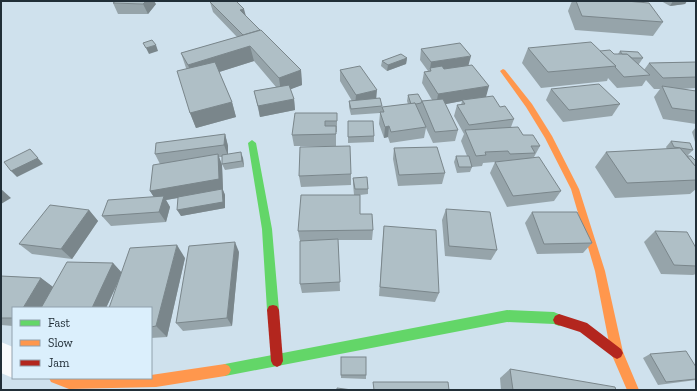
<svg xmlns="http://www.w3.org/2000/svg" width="697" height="391" font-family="'Zilla Slab',serif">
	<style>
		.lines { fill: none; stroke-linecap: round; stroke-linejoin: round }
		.street { fill: #f8fafc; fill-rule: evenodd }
		.fast { fill: #63d668; fill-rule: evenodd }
		.slow { fill: #ff974d; fill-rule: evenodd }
		.jam { fill: #b3261e; fill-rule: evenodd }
		.wall { fill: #96a4aa }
		.shaded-wall { fill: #7a868b }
		.building { fill: #afbfc6; stroke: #7a868b }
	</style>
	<rect width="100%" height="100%" fill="#cfe1ed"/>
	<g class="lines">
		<path class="street" d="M1,342L13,347V378L1,373Z"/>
		<g class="fast">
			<path d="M252,140L256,143L272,229L279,310L277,314L273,315L269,314L267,310L262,229L248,143Z"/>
			<path d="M507,310L554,312L563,316L565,320L563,324L559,326L554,324L507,322L225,376L221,374L219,370L221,366L225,364Z"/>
		</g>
		<g class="slow">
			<path d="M503,69L505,70L532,104L552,136L579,189L605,271L623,352L639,390H627L611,353L595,271L571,189L545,138L526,107L500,71Z"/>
			<path d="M225,364L229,366L231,370L229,374L225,376L156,387L69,389L51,382L49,378H151V375Z"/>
		</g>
		<g class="jam">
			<path d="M273,305L277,306L279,310L283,361L281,365L277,367L273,365L271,361L267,310L269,306Z"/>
			<path d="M559,314L587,323L621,349L623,353L621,357L617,359L613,357L580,332L555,324L553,320L555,316Z"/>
		</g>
	</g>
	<g class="wall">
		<path d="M572,1H626L663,22L653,36L575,30L568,11Z"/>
		<path d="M661,1H687L685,4L670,6Z"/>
		<path d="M210,2L246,17L301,70L302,85L290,89L294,99L295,110L260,117L254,91L276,87L254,61L219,72L232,102L236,117L196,128L190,113L186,68L181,53L237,37L213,12Z"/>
		<path d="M113,3L156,4L148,14H118Z"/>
		<path d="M528,48L600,51L614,54H618L620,51L643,58L639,64H638L644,70L649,63L696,62V88L681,89L696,91V124L663,119L654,97L660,89H654L646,80L642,86L617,88L608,78L607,81L541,88L522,63Z"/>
		<path d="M421,49L469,65L486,97L500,107L514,119L511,127L540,146L534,157H533L532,158L561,191L554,201L507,207L490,173L495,162L483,163L482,166L472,167L470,172L457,173L454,162L456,156H467L461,141L464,134L454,116L457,105H461L462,101L445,104L458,130L455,141L433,143L426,128L424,138L390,143L388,137L384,138L379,124L380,113L351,115L349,107V101H352L340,81V70L376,98L382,107L408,104L407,101L408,95L422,101L432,100L422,83L424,72L428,71L420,60Z"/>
		<path d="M407,58L406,64L387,71L381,66L382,61Z"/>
		<path d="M551,89L620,104L612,116L563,122L546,100Z"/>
		<path d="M337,113V132H336V146H294L292,135Z"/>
		<path d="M348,121L374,136V142L348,143Z"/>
		<path d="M696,127V145L692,132Z"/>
		<path d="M225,134L228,146V154L243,158L244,167L225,170L222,164V157H219L222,165L223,190L225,195V208L181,216L178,198L166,200L170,207L166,222L111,226L102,216L154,197L150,191L160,164L155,154Z"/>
		<path d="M671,141L693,150L687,156L686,155L696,161V189L690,194L615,198L595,167L606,152L667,149L666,147Z"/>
		<path d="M394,148L445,173L442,184L398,186L393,159Z"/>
		<path d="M351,174V185L301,187L299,176Z"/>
		<path d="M353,178L368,189V194L360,195V214L373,230L372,240H338L340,291L302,293L300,284L310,241H300L298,231L354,195L353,184Z"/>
		<path d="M446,209L497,250L491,260L445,256L442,220Z"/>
		<path d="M89,210L98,221L72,259L32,254L19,244Z"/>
		<path d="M532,212L592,243L583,253L537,254L525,223Z"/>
		<path d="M384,226L439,293L435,302L379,296L383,236Z"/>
		<path d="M655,231L696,248V274L693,275L661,274L644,242Z"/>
		<path d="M239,252L232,326L183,331L176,323Z"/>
		<path d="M185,258L167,337L151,338V308L117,285L106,308H13V326L1,325V276L41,278L53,287L113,263L121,272Z"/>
		<path d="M650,354L696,367V380L658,385L643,358Z"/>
		<path d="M510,369L616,390H501L500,378Z"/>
		<path d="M341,375H366V379L341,378Z"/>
	</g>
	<g class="shaded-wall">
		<path d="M146,1H154L156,4L148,14L143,4Z"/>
		<path d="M673,1H687L685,4L670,6Z"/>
		<path d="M244,9L247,20L240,10Z"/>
		<path d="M156,45L158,51L149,54L146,48Z"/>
		<path d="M250,46L254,61L194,80L188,65Z"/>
		<path d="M471,56L468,67L431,71L430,69L431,62Z"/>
		<path d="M407,58L406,64L387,71L388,65Z"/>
		<path d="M301,70L302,85L281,93L279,78Z"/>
		<path d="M489,86L486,97L462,100V101L436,106L438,94Z"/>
		<path d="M377,90L376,101L355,106L356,95Z"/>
		<path d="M294,99L295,110L260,117L258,106Z"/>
		<path d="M232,102L236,117L196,128L190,113Z"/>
		<path d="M389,126L388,137L384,138L385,127Z"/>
		<path d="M225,134L228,146V156L224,145Z"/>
		<path d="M30,149L43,164L17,177L11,171Z"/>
		<path d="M241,152L243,158L244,167L242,161Z"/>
		<path d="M218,154L222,165L223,190L225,195V208L181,216L177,210L222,190L166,200L170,207L166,222L159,212L157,202L150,191Z"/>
		<path d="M1,189L11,198L1,204Z"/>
		<path d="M89,210L98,221L72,259L61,249Z"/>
		<path d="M235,242L239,252L232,326L227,318Z"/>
		<path d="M177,245L185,258L167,337L156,326Z"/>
		<path d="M113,263L122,273L106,308H92Z"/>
		<path d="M41,278L53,287L41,308H23Z"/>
	</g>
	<g class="building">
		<path d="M116,1H146L143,4L113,3Z"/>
		<path d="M213,1H236L244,9L240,10L260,30L243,35L210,2Z"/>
		<path d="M576,1H626L649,3L663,22L582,16Z"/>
		<path d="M261,30L301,70L279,78L250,46L188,65L181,53Z"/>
		<path d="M152,40L156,45L146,48L143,43Z"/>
		<path d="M591,42L616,66L548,72L528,48Z"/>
		<path d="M460,43L471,56L431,62L421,49Z"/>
		<path d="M610,50L614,54H627L650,75L624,77L615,67L616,66L600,51Z"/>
		<path d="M620,51L638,52L643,58H632L627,54H622Z"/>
		<path d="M401,54L407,58L388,65L382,61Z"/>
		<path d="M215,62L232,102L190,113L177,71Z"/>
		<path d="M696,62V77L663,78L649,63Z"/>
		<path d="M472,65L489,86L438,94L424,72L431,71L430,68L442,66L444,69Z"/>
		<path d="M360,66L377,90L356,95L340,70Z"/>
		<path d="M599,84L620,104L569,110L551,89Z"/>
		<path d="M289,85L294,99L258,106L254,91Z"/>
		<path d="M662,86L696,91V111L672,108Z"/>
		<path d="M418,94L422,101L421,103L416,104L415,103L411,104L408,95Z"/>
		<path d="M493,96L500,107L505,106L514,119L469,125L457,105L465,104L462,100Z"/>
		<path d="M380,98L382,106L351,109L349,101Z"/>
		<path d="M443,99L458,130L435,132L422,101Z"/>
		<path d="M415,103L426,127L391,132L389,126L385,127L380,112H384L382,107Z"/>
		<path d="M295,113H337V121H325V126H336V134L292,135Z"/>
		<path d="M348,121H373L374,136L348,137Z"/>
		<path d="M518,127L523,135H533L540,146H531L535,153L510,154L508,151L485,152L486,155L476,156L465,130Z"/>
		<path d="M225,134L224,145L155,154L156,143Z"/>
		<path d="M671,141L690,143L693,150L674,147Z"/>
		<path d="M350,146L351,174L299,176L300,147Z"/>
		<path d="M437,147L445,173L399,175L394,148Z"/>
		<path d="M680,148L696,167V180L627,183L606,152Z"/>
		<path d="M30,149L38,158L11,171L4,162Z"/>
		<path d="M241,152L242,161L222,164V155Z"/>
		<path d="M218,154L219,179L150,191L153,165Z"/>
		<path d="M456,156H469L472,167H459Z"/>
		<path d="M687,156H691L696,161V167Z"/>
		<path d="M539,157L561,191L513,196L495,162Z"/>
		<path d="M367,177L368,189H355L353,178Z"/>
		<path d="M222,189L223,202L177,210L178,197Z"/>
		<path d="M301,195H360V214H372L373,230L298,231Z"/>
		<path d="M164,196L159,212L102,216L108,200Z"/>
		<path d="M50,205L89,210L61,249L19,244Z"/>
		<path d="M446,209L490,212L497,250L449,246Z"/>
		<path d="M532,212H577L592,243L544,244Z"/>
		<path d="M384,226L436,230L439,293L380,287Z"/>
		<path d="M655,231L687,232L696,248V266L674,265Z"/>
		<path d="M338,239L340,282L300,284V241Z"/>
		<path d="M235,242L227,318L176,323L189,246Z"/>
		<path d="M177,245L156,326L151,327V308H109L130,248Z"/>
		<path d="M67,262L113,263L92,308H41Z"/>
		<path d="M1,276L41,278L23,308H13V318H1Z"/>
		<path d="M686,351L696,367V379L666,382L650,354Z"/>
		<rect x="341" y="357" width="25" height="18"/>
		<path d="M510,369L615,387L616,390H513Z"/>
		<path d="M373,382H448L449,390H374Z"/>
		<path d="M337,388L352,390H337Z"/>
	</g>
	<rect width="697" height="391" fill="none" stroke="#212e37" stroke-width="4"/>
	<rect x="12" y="307" width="140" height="72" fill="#dbeffc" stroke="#91a2ad"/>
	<rect x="20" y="320" width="20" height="6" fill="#63d668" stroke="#91a2ad"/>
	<text x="48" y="327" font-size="12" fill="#212e37">Fast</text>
	<rect x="20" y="340" width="20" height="6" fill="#ff974d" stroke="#91a2ad"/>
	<text x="48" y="347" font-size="12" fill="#212e37">Slow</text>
	<rect x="20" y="360" width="20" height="6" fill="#b3261e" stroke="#91a2ad"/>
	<text x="48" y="367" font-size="12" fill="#212e37">Jam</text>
</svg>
